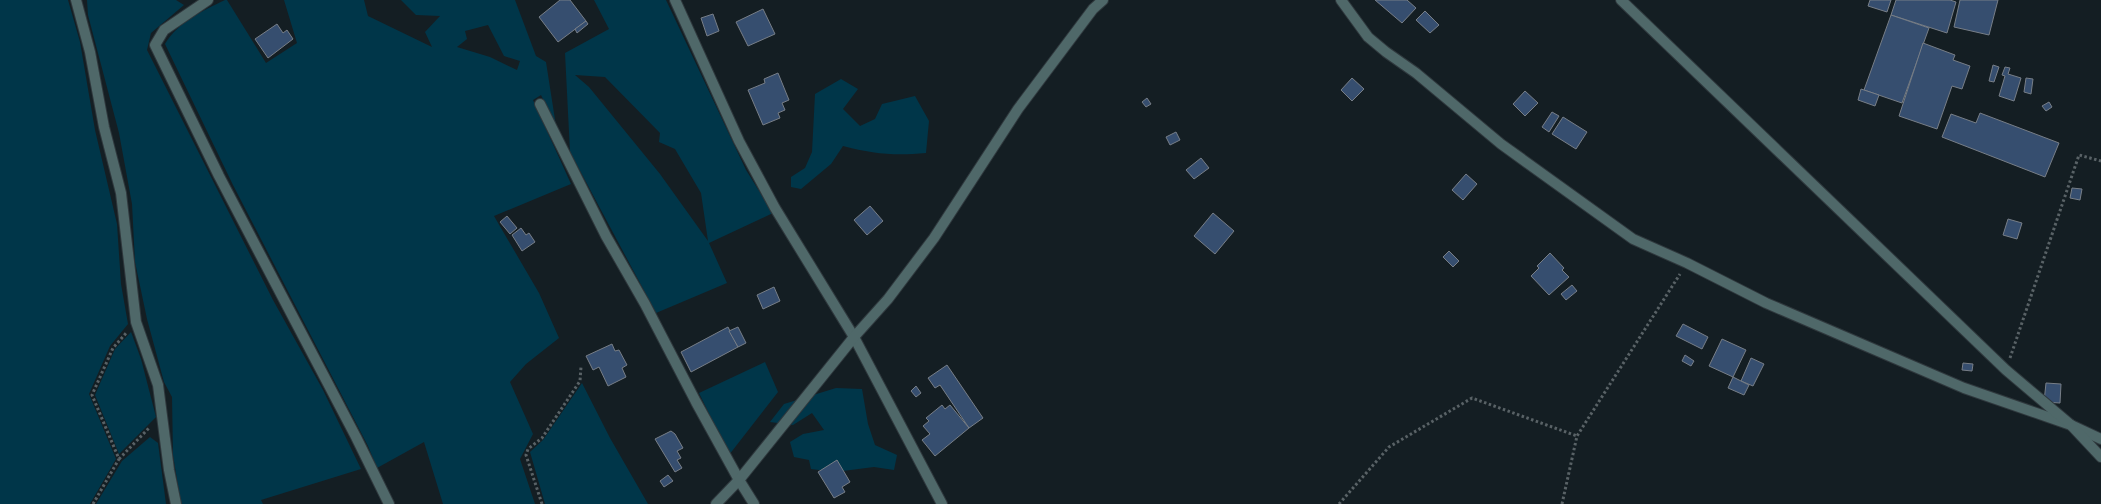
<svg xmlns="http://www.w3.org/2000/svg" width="2101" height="504" font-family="'Alegreya Sans',sans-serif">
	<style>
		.green { fill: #003649; fill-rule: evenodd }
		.building { fill: #364e6f; stroke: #777e87 }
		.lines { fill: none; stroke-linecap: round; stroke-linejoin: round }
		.street-casing { stroke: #2f383d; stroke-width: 12 }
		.path { stroke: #596266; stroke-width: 3; stroke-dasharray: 2.5 2.5; stroke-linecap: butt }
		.street { stroke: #4f6869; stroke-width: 10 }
	</style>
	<rect width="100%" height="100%" fill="#141e23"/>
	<g class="green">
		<path d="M0,0H68L80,42L95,130L117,224L121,284L128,324L110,346L89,394L116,459L90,504H0Z"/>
		<path d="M87,0H176L184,5L151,33L147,50L273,300L323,390L361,469L261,500L263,504H181L173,455L172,397L164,382L147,319L135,262L132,204L119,133L88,15Z"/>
		<path d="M225,0H227L266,63L297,43L284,0H364L368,16L432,47L425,32L440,16L416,15L401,0H515L536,56L546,62L556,126L541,95L533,100L571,184L494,216L539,293L559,338L526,364L510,382L533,434L520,459L535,504H443L424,442L377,468L368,446L233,185L165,44C178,22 202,11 225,0ZM488,25L504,56L520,61L517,70L490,57L457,47L467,39L465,31Z"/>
		<path d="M594,0H666L746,170L773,213L709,243L727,283L656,313L570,152L565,53L609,29ZM575,75L605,77L660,133L659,142L675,149L701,193L708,241L660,174L589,87Z"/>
		<path d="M841,79L858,89L843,109L860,126L875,119L882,104L915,96L929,121L926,153C895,156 873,154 843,146L831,164L801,189L791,187V177L805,168L812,152L815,94Z"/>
		<path d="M131,332L141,359L156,417L119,454L95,395L115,349Z"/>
		<path d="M765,362L778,392L729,455L699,393Z"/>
		<path d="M582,383L610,438L648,504H545L530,452L543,440Z"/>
		<path d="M836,388L862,389L868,424L875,445L897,455L894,470L874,467L835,472L811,469L809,460L794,457L790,442L803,434L824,430L812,413L793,425L770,422L784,404Z"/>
		<path d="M150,437L158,443L166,504H96L122,461Z"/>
	</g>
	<g class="building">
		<path d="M560,0H570L586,21L558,42L539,17Z"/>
		<path d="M1375,0H1407L1416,8L1402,23Z"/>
		<path d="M1870,0H1891L1887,12L1868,6Z"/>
		<path d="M1896,0H1950L1956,2L1947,33L1891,15Z"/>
		<path d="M1960,0H1998L1989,35L1954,27Z"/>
		<path d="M763,9L775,34L748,46L736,22Z"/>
		<path d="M1425,11L1439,25L1430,33L1416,20Z"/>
		<path d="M713,14L719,31L707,36L701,18Z"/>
		<path d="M1891,15L1929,28L1902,103L1864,90Z"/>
		<path d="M586,21L588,24L577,33L575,29Z"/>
		<path d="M277,24L283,33L287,30L293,39L268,58L255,39Z"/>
		<path d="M1923,43L1955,55L1953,60L1970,66L1962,89L1952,86L1937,129L1899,116Z"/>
		<path d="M1993,65L1999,67L1994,82L1989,81Z"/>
		<path d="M2005,67L2010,68L2008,74L2021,78L2014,101L1999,96L2005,76L2002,75Z"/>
		<path d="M778,73L789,100L782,103L785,110L778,113L780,118L763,125L748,90L765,83L764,79Z"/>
		<path d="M1352,78L1364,89L1352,101L1341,90Z"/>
		<path d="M2026,78L2033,79L2031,94L2024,92Z"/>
		<path d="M1861,89L1879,95L1875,106L1858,100Z"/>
		<path d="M1525,91L1538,103L1525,116L1513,104Z"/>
		<path d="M1147,98L1151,104L1146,107L1142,102Z"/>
		<path d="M2049,102L2052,107L2046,111L2042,106Z"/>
		<path d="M1552,112L1559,116L1549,132L1542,127Z"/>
		<path d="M1980,113L2059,143L2045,177L1942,137L1951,114L1976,123Z"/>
		<path d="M1563,117L1587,132L1576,149L1552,134Z"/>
		<path d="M1176,132L1180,140L1170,145L1166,137Z"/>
		<path d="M1201,158L1209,168L1194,179L1186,170Z"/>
		<path d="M1466,174L1477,184L1463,200L1452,190Z"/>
		<path d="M2072,188L2082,189L2080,200L2070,198Z"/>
		<path d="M870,206L883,221L867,235L854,220Z"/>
		<path d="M1213,213L1234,231L1215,254L1194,236Z"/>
		<path d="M507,216L517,228L510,234L500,222Z"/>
		<path d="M2008,219L2022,223L2017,239L2003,235Z"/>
		<path d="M521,228L526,235L529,233L535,242L522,251L512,235Z"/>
		<path d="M1449,251L1459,261L1453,267L1443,257Z"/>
		<path d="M1550,253L1564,268L1562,270L1569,277L1549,295L1531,276L1539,268L1537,266Z"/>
		<path d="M1572,285L1577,291L1566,300L1561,294Z"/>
		<path d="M774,287L780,301L763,309L757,295Z"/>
		<path d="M1683,324L1708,337L1702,349L1676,336Z"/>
		<path d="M728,327L738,347L691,372L681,352Z"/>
		<path d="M738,327L746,343L738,347L729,331Z"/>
		<path d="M1722,339L1746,350L1733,377L1709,366Z"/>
		<path d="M612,344L615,351L619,350L627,365L622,368L626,377L608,386L599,367L593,370L586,356Z"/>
		<path d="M1685,355L1694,361L1691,366L1682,361Z"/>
		<path d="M1751,358L1764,364L1753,386L1741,381Z"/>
		<path d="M1963,363L1973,364L1972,371L1962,370Z"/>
		<path d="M947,365L983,418L969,428L940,385L935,388L928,378Z"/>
		<path d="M1733,377L1749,385L1744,395L1728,388Z"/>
		<path d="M2046,383L2061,384L2060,403L2044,402Z"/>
		<path d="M916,386L921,393L916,397L911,391Z"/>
		<path d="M942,405L945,409L950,405L969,428L935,456L922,440L930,434L923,426L929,421L926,418Z"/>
		<path d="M671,431L675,434L683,448L677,451L681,458L677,460L682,468L675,472L655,439Z"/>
		<path d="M837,460L850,482L842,487L845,492L834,498L818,472Z"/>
		<path d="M668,475L673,481L664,487L660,481Z"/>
	</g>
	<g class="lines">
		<g class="street-casing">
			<g id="street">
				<path d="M76,0L90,52L104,127L121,193L136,322L158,385L169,470L176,504"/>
				<path d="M208,0L164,30L155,45L219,176L356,437L389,504"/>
				<path d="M675,0L739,141L775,208L854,337L942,504"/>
				<path d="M1341,0L1368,37L1386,52L1416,73L1501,144L1633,239L1687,263L1766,303L1964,388L2071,425L2101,439"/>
				<path d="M1621,0L2006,370L2071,425L2101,457"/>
				<path d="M540,104L606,236L645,304L696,402L739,480L754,504"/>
				<path d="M716,504L739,480L854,337L888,299L934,238L1018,109L1093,9L1103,0"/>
			</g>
		</g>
		<g class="path">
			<path d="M2010,358L2079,155L2101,161"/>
			<path d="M119,459L150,427"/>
			<path d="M93,504L119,459L92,395L113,348L127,332"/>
			<path d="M542,504L526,455L528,449L542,438L580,381L581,367"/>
			<path d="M1339,504L1389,447L1472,398L1577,436"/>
			<path d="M1562,504L1577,436L1680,274"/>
		</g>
		<use href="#street" class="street"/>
	</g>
</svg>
